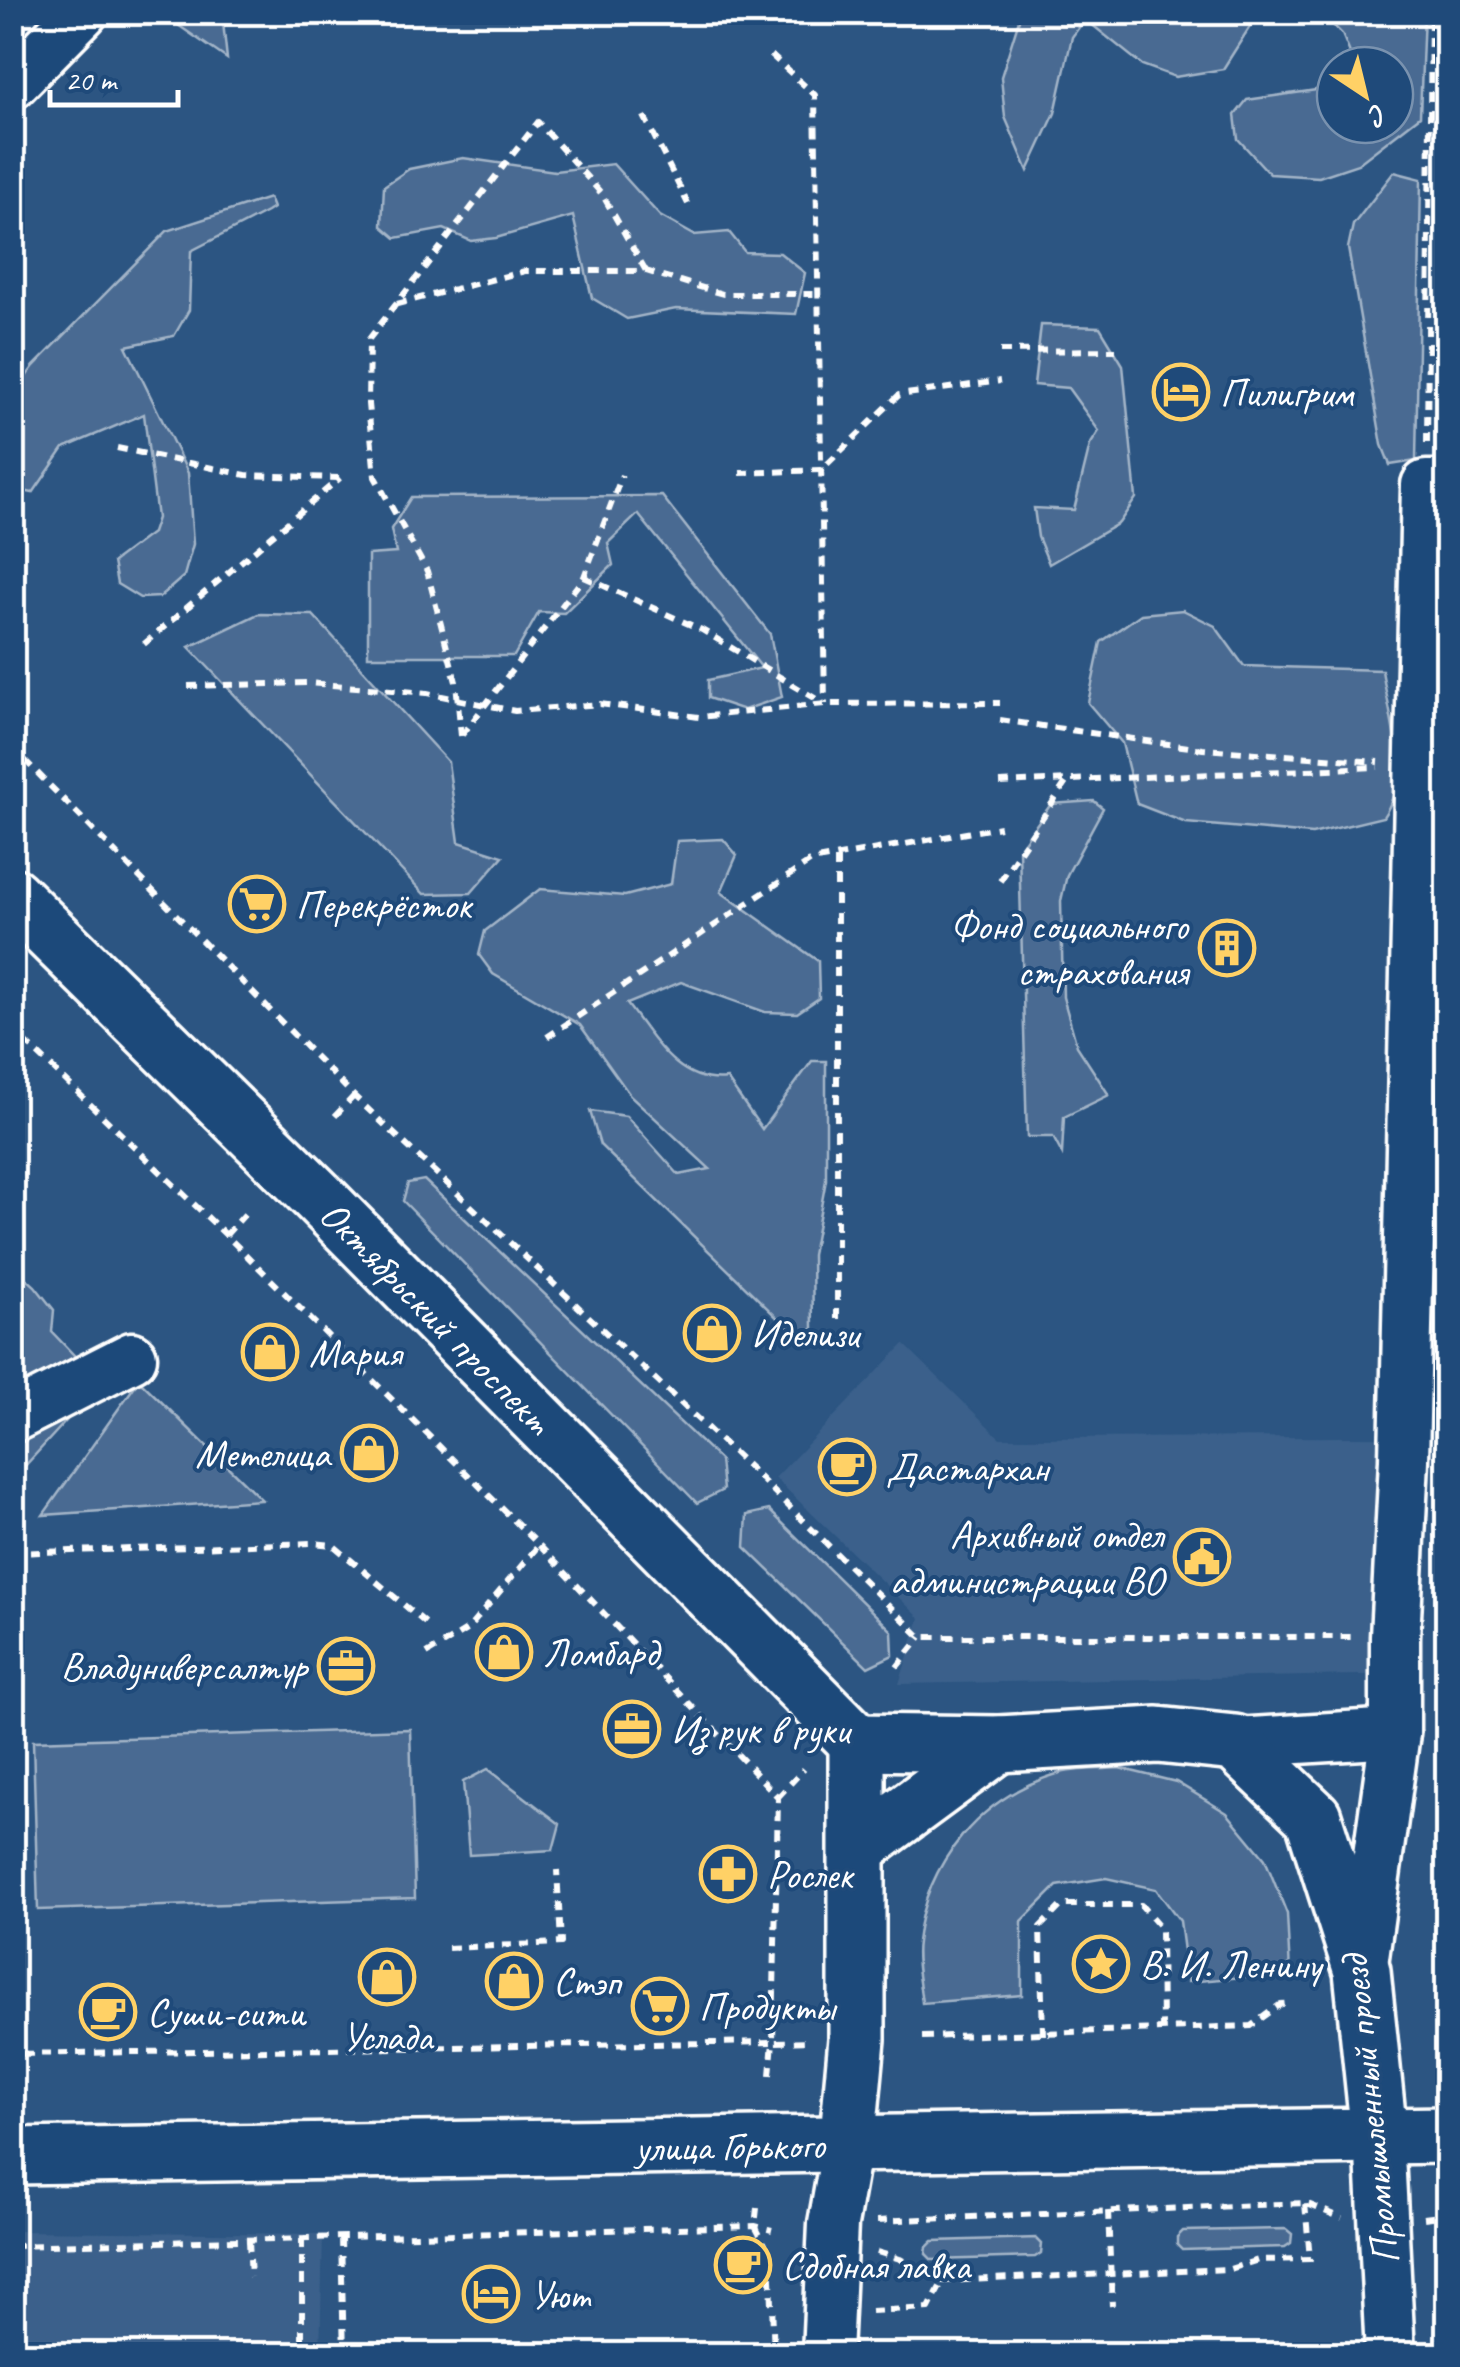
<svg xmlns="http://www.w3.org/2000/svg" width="1460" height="2367" font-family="Caveat,sans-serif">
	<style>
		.built { fill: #3b618b }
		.green { fill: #486b92; stroke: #a4b5c8; stroke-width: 2.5 }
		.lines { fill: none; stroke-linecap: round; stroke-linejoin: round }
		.minor-casing { stroke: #fff; stroke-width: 55 }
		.secondary-casing { stroke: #fff; stroke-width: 62 }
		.primary-casing { stroke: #fff; stroke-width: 62 }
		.path { stroke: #fff; stroke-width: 6; stroke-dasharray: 10 8; stroke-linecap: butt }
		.minor { stroke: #1f4a7a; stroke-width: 48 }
		.secondary { stroke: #1f4a7a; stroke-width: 55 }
		.primary { stroke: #1f4a7a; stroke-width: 55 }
		.labels { text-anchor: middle; stroke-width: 8; stroke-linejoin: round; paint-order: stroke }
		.poi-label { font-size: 40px; fill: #fff; stroke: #1f4a7a; text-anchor: start }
		.street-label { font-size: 40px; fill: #fff; stroke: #1f4a7a }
	</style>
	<rect width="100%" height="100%" fill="#2c5582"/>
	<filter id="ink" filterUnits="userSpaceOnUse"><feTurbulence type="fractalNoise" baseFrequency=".01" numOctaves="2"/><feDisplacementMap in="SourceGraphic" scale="20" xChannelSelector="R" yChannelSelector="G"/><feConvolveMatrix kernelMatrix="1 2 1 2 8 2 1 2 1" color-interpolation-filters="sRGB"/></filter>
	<g filter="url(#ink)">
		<g class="built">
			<path d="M904,1344L1000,1438L1413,1437L1408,1674L899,1684L920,1618L775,1478Z"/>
			<path d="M13,2231L323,2234L320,2354H13Z"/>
		</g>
		<g class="green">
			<path d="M170,13H222L227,59L175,23Z"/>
			<path d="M1021,13V12L1254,13L1251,25L1223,69L1175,77L1142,65L1085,19L1072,37L1055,113L1028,171L1005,117L1001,77Z"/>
			<path d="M1321,13H1424L1420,116L1358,164L1319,177L1270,174L1238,139L1235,115L1247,100L1330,88L1335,81V125H1395V65H1347L1352,58L1342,34Z"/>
			<path d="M463,158L555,171L613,164L660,216L694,235L729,232L745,252L780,253L805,273L796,314L676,309L627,319L592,298L573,216L496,238L471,241L444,229L396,238L382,226L384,186L409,169Z"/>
			<path d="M1394,172L1421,179L1416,461L1390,465L1382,445L1348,248L1353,225Z"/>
			<path d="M269,198L273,208L267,212L191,251L189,310L174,336L126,346L188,473L193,544L184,576L160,597L140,598L117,584L113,562L152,533L157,518L144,414L64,448L33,493L13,489V394L34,366L167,231Z"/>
			<path d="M1041,325L1100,327L1123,365L1136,498L1119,523L1049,564L1038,537L1034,508L1074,510L1090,445L1099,431L1068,388L1034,385Z"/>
			<path d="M662,496L770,634L782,697L744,710L708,698V680L762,668L638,514L608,543L613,565L564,613L539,612L514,656H368V555L396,553L391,529L411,497Z"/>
			<path d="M1183,610L1215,626L1244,666L1382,670C1389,716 1411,778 1383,817L1312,834L1186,823L1137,804L1122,743L1088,703L1101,642L1141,614Z"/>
			<path d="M258,614L313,615L448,762L459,842L503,856L471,893L424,894L189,647Z"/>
			<path d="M1094,801L1103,808L1067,875L1061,901L1063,997L1077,1046L1109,1095L1064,1117L1062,1154L1053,1137H1027L1019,849L1051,804Z"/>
			<path d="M723,839L737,855L721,892L818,961L819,998L797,1013L765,1012L681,982L627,1004C654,1039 678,1085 727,1079L762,1129L812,1061H826V1180L812,1255L813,1329L796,1336L600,1145L590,1111L626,1116L679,1175L710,1169L630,1095L580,1025L493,974L479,955L485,931L540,889L625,896L671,884L677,841Z"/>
			<path d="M424,1180L720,1460L723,1490L697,1503L403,1201L408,1183Z"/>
			<path d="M13,1266L35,1286L54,1310L52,1332L91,1373L88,1397L13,1479Z"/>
			<path d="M139,1380L262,1500L43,1515Z"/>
			<path d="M769,1510L892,1631L893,1655L868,1667L745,1547L747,1515Z"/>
			<path d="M410,1729L415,1898L38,1910L33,1741Z"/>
			<path d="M1119,1768L1176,1782L1227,1813L1265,1859L1287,1914L1290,1973L1188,1982L1180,1921L1156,1889L1106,1878L1057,1886L1022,1921V1995L922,2003C920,1984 914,1961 917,1942C926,1862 980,1797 1057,1774C1076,1768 1099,1770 1119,1768Z"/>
			<path d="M488,1769L560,1824L553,1850L469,1855L463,1782Z"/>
			<path d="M1286,2229L1292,2234L1291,2243L1285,2247L1182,2250L1177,2245V2237L1183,2231Z"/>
			<path d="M1036,2238L1042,2244L1041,2253L1035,2257L932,2260L926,2254L927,2247L933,2241Z"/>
		</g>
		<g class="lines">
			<g class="minor-casing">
				<g id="minor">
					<path d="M12,84L83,12"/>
					<path d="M12,1418L132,1357"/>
					<path d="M1235,1743L1395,1733"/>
					<path d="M1362,1971L1395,1733V1637L1404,1460L1426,485H1448"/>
					<path d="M1379,2135L1390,2354"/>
					<path d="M827,2354L833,2224L847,2146"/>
				</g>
			</g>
			<g class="secondary-casing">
				<g id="secondary">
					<path id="s1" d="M12,896L317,1196L857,1742"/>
					<path d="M857,1742L999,1744L1158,1735L1235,1743L1313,1817L1362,1971L1379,2135"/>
					<path d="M859,1847L999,1744"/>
					<path d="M847,2146L857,2039V1742"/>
				</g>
			</g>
			<g class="primary-casing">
				<g id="primary">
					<path id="s2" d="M12,2156L1448,2135"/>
				</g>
			</g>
			<g class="path">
				<path d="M771,55L815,95L825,704"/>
				<path d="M644,116L688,204"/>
				<path d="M397,304L525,271H646L723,294H818"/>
				<path d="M1000,351L1116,350"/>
				<path d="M1427,443L1431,12"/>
				<path d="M117,448L246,475L339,478"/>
				<path d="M740,473L821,470L899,395L1000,381"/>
				<path d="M584,577L702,630L823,703"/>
				<path d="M144,644L340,478"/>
				<path d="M188,686L308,683L427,693L515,711L600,704L699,717L825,704L1000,703"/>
				<path d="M1000,720L1203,749L1379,762"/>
				<path d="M462,735L584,577L622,475"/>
				<path d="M461,736L456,682L427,571L375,477L368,404L369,339L538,122L602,194L646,271"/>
				<path d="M12,747L354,1096L753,1471L921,1637H1353"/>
				<path d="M1000,783L1378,767"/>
				<path d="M1000,881L1067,781"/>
				<path d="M12,1029L226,1235L539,1545L778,1797L773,2042L12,2054"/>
				<path d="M547,1037L811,861L1000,827"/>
				<path d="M335,1116L354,1096"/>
				<path d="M226,1235L246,1213"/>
				<path d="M837,1319V856"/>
				<path d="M12,1553L312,1543L333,1545L429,1626"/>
				<path d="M427,1654L468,1629L539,1545"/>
				<path d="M897,1667L921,1637"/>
				<path d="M1438,1773L1448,1902"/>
				<path d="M778,1797L804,1769"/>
				<path d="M448,1948L561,1943L557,1870"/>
				<path d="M1434,2000H1448"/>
				<path d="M1043,2035L1040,1927L1062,1905H1141L1161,1928L1162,2029"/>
				<path d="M922,2037L1251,2026L1281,2004L1291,2003"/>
				<path d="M770,2075L773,2042L810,2041"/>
				<path d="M757,2208L755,2226L770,2254L774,2354"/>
				<path d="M1108,2211L1112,2306"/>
				<path d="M1424,2218L1448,2215"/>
				<path d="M877,2221L1305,2203L1342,2218"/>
				<path d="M341,2238L344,2354"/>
				<path d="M302,2239V2354"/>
				<path d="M249,2241L251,2277"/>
				<path d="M12,2246L755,2226L772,2230"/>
				<path d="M1448,2246V2303"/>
				<path d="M877,2252L900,2259L943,2281L1230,2269L1258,2260L1310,2259L1305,2203"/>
				<path d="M871,2311L929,2308L943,2281"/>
			</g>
			<use href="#minor" class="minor"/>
			<use href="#secondary" class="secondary"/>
			<use href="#primary" class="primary"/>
		</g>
	</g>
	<defs>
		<g id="hotel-ring" transform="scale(2.875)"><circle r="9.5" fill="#1f4a7a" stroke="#ffd166" stroke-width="1.5"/><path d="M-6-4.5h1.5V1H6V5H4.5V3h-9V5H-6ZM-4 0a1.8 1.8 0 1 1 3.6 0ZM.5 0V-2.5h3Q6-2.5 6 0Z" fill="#ffd166"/></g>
		<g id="supermarket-ring" transform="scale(2.875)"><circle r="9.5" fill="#1f4a7a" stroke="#ffd166" stroke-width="1.5"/><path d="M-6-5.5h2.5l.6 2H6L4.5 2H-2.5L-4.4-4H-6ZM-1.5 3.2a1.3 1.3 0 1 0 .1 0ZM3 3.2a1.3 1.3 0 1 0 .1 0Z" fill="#ffd166"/></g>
		<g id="building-ring" transform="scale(2.875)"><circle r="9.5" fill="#1f4a7a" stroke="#ffd166" stroke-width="1.5"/><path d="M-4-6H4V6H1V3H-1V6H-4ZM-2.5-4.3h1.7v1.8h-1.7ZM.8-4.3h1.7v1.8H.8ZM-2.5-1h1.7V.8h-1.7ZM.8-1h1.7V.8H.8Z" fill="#ffd166"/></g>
		<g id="shop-ring" transform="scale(2.875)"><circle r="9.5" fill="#1f4a7a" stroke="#ffd166" stroke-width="1.5"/><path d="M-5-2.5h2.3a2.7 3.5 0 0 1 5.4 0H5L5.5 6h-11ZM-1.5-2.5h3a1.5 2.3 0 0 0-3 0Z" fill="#ffd166"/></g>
		<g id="cafe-ring" transform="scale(2.875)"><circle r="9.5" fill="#1f4a7a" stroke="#ffd166" stroke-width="1.5"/><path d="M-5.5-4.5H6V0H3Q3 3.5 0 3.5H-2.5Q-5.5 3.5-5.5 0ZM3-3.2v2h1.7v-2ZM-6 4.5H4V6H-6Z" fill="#ffd166"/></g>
		<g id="civic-ring" transform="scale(2.875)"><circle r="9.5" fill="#1f4a7a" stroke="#ffd166" stroke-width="1.5"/><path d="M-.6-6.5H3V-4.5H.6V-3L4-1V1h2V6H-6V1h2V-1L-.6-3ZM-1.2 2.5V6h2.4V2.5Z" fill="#ffd166"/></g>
		<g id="office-ring" transform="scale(2.875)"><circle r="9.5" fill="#1f4a7a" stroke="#ffd166" stroke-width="1.5"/><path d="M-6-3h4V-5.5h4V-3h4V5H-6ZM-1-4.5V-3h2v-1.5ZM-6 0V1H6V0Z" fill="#ffd166"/></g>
		<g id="pharmacy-ring" transform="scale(2.875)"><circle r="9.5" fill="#1f4a7a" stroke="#ffd166" stroke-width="1.5"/><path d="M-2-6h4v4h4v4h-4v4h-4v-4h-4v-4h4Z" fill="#ffd166"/></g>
		<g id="sight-ring" transform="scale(2.875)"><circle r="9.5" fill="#1f4a7a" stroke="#ffd166" stroke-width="1.5"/><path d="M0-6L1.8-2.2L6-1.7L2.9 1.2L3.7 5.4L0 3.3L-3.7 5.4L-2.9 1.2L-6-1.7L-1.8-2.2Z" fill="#ffd166"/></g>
	</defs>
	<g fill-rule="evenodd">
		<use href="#hotel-ring" x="1181" y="392"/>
		<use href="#supermarket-ring" x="257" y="904"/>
		<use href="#building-ring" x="1227" y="948"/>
		<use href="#shop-ring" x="712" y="1333"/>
		<use href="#shop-ring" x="270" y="1352"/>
		<use href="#shop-ring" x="369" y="1453"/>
		<use href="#cafe-ring" x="847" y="1467"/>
		<use href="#civic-ring" x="1202" y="1557"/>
		<use href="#shop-ring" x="504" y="1652"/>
		<use href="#office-ring" x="346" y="1666"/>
		<use href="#office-ring" x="632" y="1729"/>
		<use href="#pharmacy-ring" x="728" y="1874"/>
		<use href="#sight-ring" x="1101" y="1964"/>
		<use href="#shop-ring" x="387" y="1977"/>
		<use href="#shop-ring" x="514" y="1981"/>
		<use href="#supermarket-ring" x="660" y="2006"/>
		<use href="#cafe-ring" x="108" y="2012"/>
		<use href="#cafe-ring" x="743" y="2265"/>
		<use href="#hotel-ring" x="491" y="2294"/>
	</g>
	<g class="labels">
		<g class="poi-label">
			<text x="1220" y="406">Пилигрим</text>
			<text x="296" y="918">Перекрёсток</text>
			<text x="1188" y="939" text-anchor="end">Фонд социального<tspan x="1188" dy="46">страхования</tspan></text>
			<text x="751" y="1347">Иделизи</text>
			<text x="309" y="1366">Мария</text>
			<text x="330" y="1467" text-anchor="end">Метелица</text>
			<text x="886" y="1481">Дастархан</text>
			<text x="1163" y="1548" text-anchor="end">Архивный отдел<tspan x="1163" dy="46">администрации ВО</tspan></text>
			<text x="543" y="1666">Ломбард</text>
			<text x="307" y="1680" text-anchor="end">Владуниверсалтур</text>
			<text x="671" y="1743">Из рук в руки</text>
			<text x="767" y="1888">Рослек</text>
			<text x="1140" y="1978">В. И. Ленину</text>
			<text x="553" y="1995">Стэп</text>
			<text x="699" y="2020">Продукты</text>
			<text x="147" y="2026">Суши-сити</text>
			<text x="387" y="2050" text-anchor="middle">Услада</text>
			<text x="782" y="2279">Сдобная лавка</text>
			<text x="530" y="2308">Уют</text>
		</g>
		<g class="street-label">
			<text dy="14" stroke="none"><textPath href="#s1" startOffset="598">Октябрьский проспект</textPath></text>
			<text transform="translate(1369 2110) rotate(-96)" y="14">Промышленный проезд</text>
			<text dy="14" stroke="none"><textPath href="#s2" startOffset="718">улица Горького</textPath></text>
		</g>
	</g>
	<rect width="1460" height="2367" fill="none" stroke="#1f4a7a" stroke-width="50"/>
	<rect x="25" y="25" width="1410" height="2317" fill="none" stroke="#fff" stroke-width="4" filter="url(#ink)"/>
	<g transform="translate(1365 95) rotate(145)"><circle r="48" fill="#1f4a7a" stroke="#7992af" stroke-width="2.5"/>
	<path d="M0-8L18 38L0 25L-18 38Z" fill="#ffd166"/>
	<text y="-15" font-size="28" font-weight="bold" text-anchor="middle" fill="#ffffff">С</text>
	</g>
	<path d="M50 90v15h128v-15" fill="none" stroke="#ffffff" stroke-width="5"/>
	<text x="65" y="90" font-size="30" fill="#ffffff" stroke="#1f4a7a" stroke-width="8" paint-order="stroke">20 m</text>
</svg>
